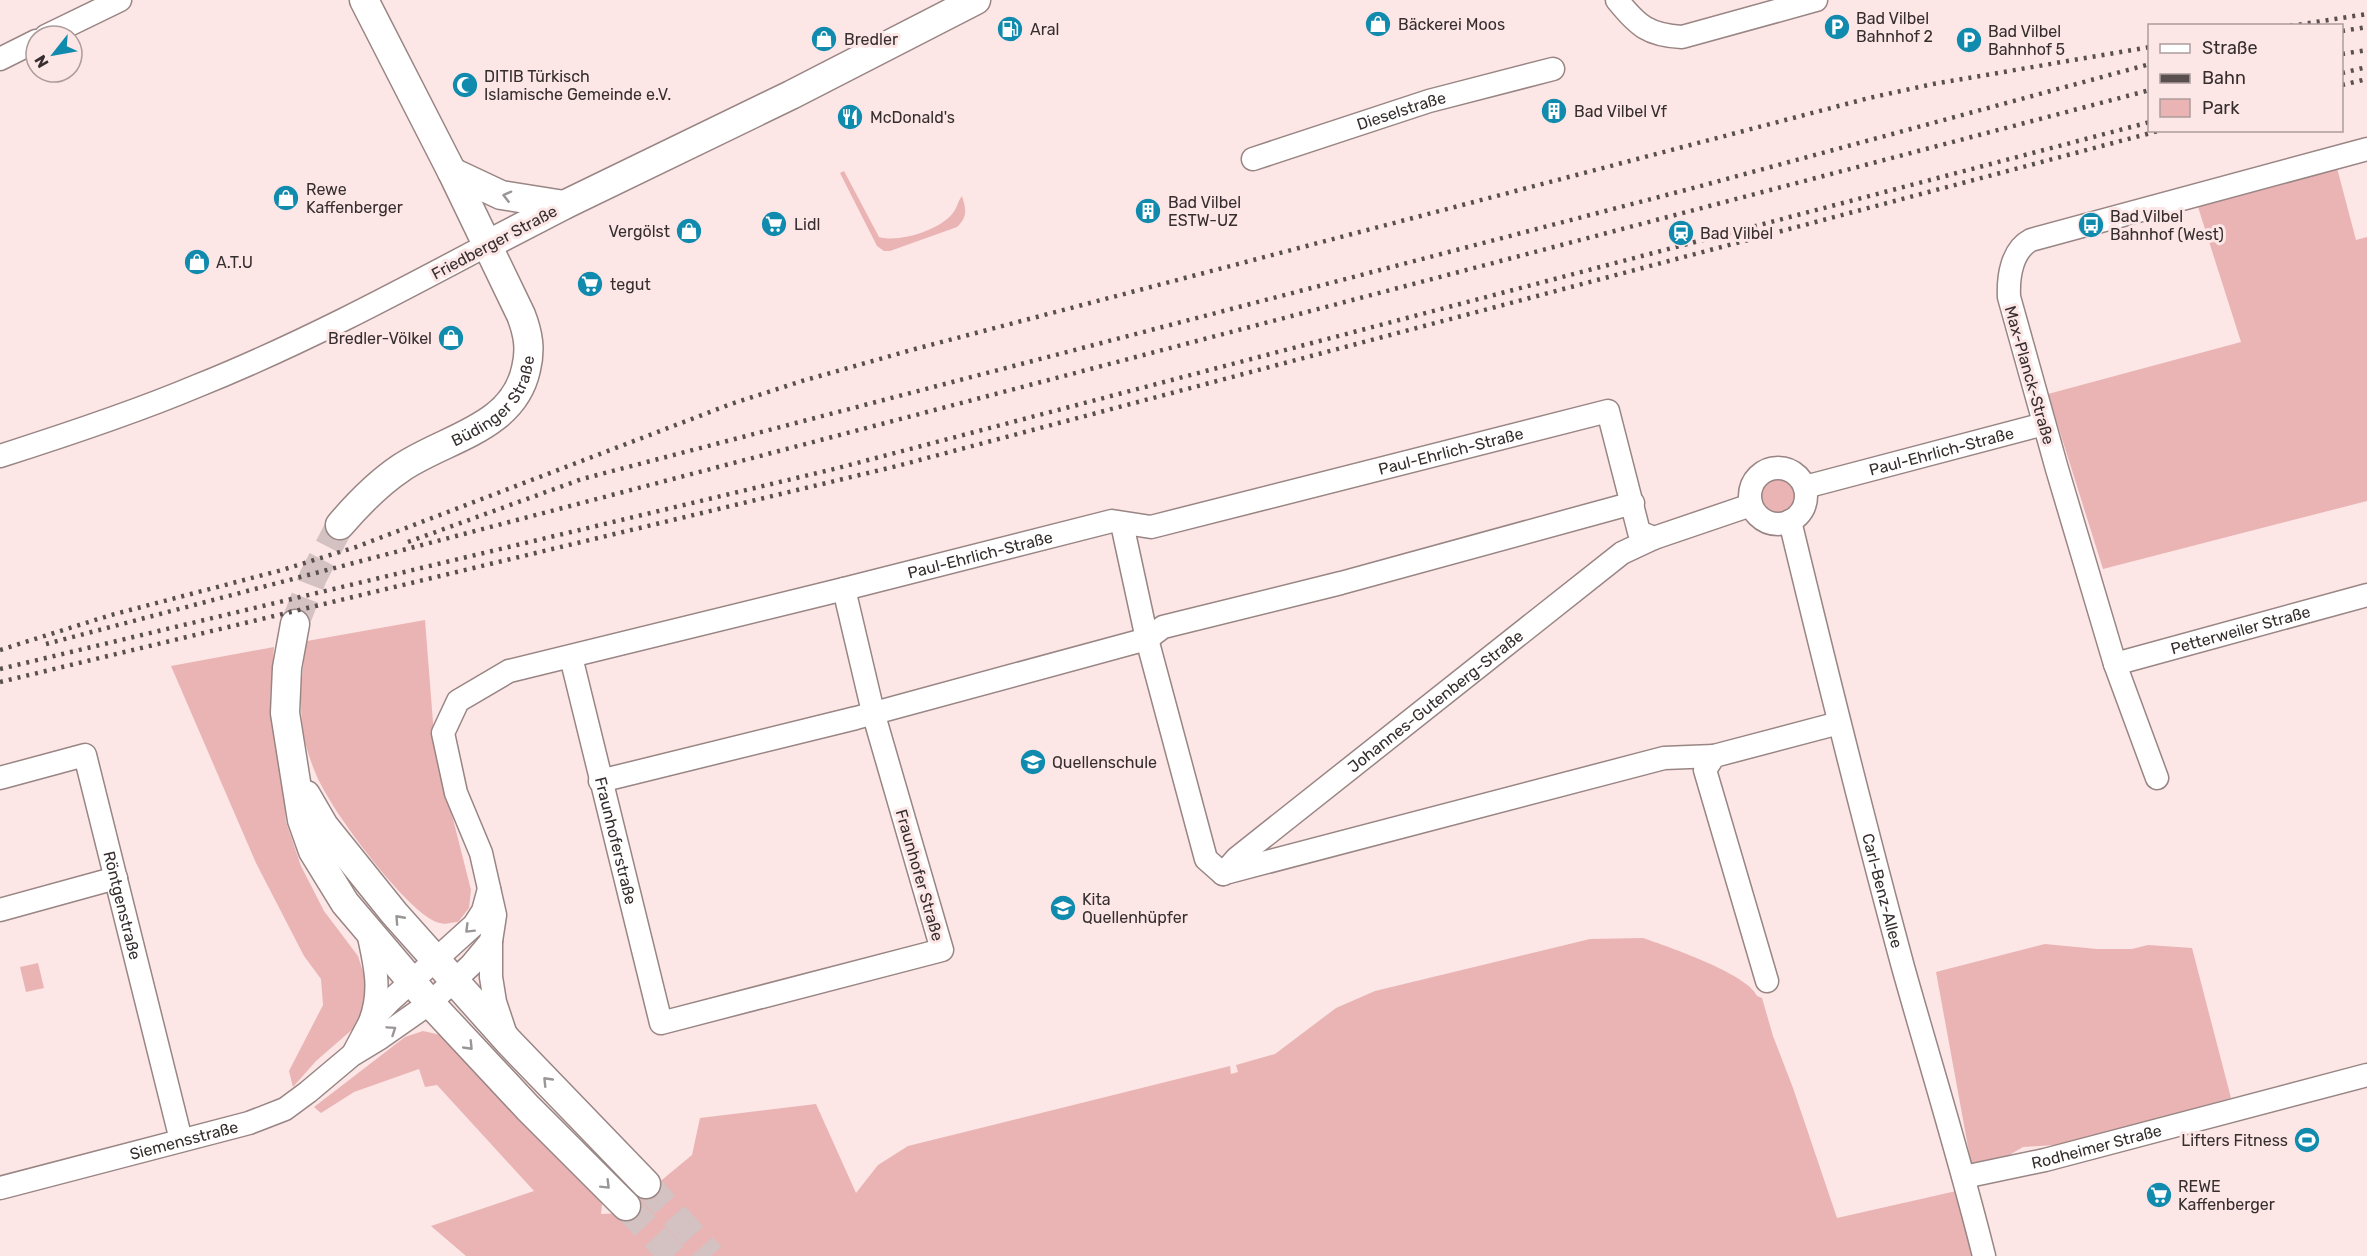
<svg xmlns="http://www.w3.org/2000/svg" width="2367" height="1256" font-family="Rubik,sans-serif">
	<style>
		.green { fill: #eab4b4 }
		.lines { fill: none; stroke-linecap: round; stroke-linejoin: round }
		.major-tunnel { stroke: #d4c1c1; stroke-width: 28; stroke-dasharray: 28 14; stroke-linecap: butt }
		.minor-casing { stroke: #988584; stroke-width: 25 }
		.major-casing { stroke: #988584; stroke-width: 31 }
		.minor { stroke: #fff; stroke-width: 22 }
		.major { stroke: #fff; stroke-width: 28 }
		.rail { stroke: #594f4f; stroke-width: 4.5; stroke-dasharray: 3 6; stroke-linecap: butt }
		.oneway { stroke: #9a9696 }
		.labels { text-anchor: middle; stroke-width: 6; stroke-linejoin: round; paint-order: stroke }
		.poi-label { font-size: 16px; fill: #362e2e; stroke: #fce6e6; text-anchor: start }
		.street-label { font-size: 16px; fill: #362e2e; stroke: #fce6e6 }
	</style>
	<rect width="100%" height="100%" fill="#fce6e6"/>
	<g class="green">
		<path d="M2337,168L2356,240L2367,237V501L2103,569L2048,394L2241,342L2198,207Z"/>
		<path d="M844,171L879,237C899,243 940,230 953,213C957,208 958,201 962,196C966,209 968,217 957,227L890,251H884L877,246L840,173Z"/>
		<circle cx="1778" cy="496" r="20"/>
		<path d="M425,620L435,748L471,890L469,908L458,922C453,922 445,925 440,923C411,917 343,824 328,797C317,780 310,761 305,742C298,708 301,675 307,641Z"/>
		<path d="M274,647L270,699L276,745L283,776L286,822L301,866L324,911L358,956L365,978L366,1000L354,1028L316,1061L293,1087L289,1071L323,1005L321,979L304,956L256,863L171,666Z"/>
		<path d="M1643,938C1666,946 1748,974 1757,996L1762,998L1773,1036L1793,1088L1837,1218L1974,1187L1994,1256H466L431,1226L534,1191L437,1085L425,1087L419,1069L354,1092L321,1113L314,1107L405,1037L423,1031L441,1035L603,1195L601,1214L622,1213L692,1155L700,1118L816,1104L856,1193L878,1165L908,1146L1230,1066L1231,1074L1238,1072L1236,1065L1275,1054L1336,1008L1375,991L1590,939Z"/>
		<path d="M2045,944L2097,949H2132L2148,945L2192,948L2231,1098L2069,1144L2023,1147L1999,1161L1980,1166L1971,1163L1936,972Z"/>
		<path d="M38,963L44,988L26,992L20,967Z"/>
	</g>
	<g class="lines">
		<g class="major-tunnel">
			<path d="M295,624L313,577L340,525"/>
			<path d="M646,1184L711,1256"/>
			<path d="M626,1206L673,1256"/>
		</g>
		<g class="minor-casing">
			<g id="minor">
				<path d="M1617,0C1638,26 1648,35 1682,37L1816,0"/>
				<path d="M46,36L120,0"/>
				<path d="M0,59L36,41"/>
				<path id="s1" d="M1253,159L1429,101L1553,69"/>
				<path d="M0,456C66,435 133,413 197,386C297,346 393,295 487,245"/>
				<circle cx="1778" cy="496" r="28"/>
				<path id="s2" d="M1805,487L2044,424"/>
				<path id="s3" d="M1790,521C1826,670 1863,819 1903,967C1930,1063 1960,1159 1984,1256"/>
				<path d="M1122,524L1147,639L1206,859L1223,874"/>
				<path id="s4" d="M571,657L661,1023L942,950L873,712L844,589"/>
				<path id="s5" d="M2115,664L2367,595"/>
				<path id="s6" d="M0,778L85,755L181,1140"/>
				<path d="M2157,778L2115,664L2057,469L2009,297C2008,276 2012,250 2031,240L2367,149"/>
				<path d="M600,781L856,718L1147,639L1163,627L1341,583L1633,503"/>
				<path d="M1225,873L1664,758L1714,756"/>
				<path id="s7" d="M1223,874L1237,858L1622,553L1654,538"/>
				<path d="M0,910L116,878"/>
				<path d="M368,932C375,965 382,990 370,1022"/>
				<path d="M1767,981L1705,770L1714,756L1839,723"/>
				<path id="s8" d="M506,1035L495,1002L491,977V941L495,915L481,853L456,793L443,733L458,701L509,671L844,589L1112,521L1151,527L1608,411L1639,532L1654,538L1751,505"/>
				<path d="M353,1054L370,1022L391,1000L474,925L483,911L489,889"/>
				<path id="s9" d="M1964,1177L2045,1160L2367,1075"/>
				<path id="s10" d="M0,1188L249,1123L285,1109L308,1092L352,1055L380,1038L430,1003L471,965L491,941"/>
			</g>
		</g>
		<g class="major-casing">
			<g id="major">
				<path d="M452,172L501,195L564,205"/>
				<path d="M487,245L564,205L791,95L976,0"/>
				<path id="s11" d="M340,525C358,504 377,484 401,468C445,438 513,429 526,369C531,349 528,333 521,315L452,172L364,0"/>
				<path d="M295,624L287,668L285,713L302,820L313,851L345,903L430,1003L528,1108L626,1206"/>
				<path d="M306,795L324,826L394,913L509,1042L646,1184"/>
			</g>
		</g>
		<use href="#minor" class="minor"/>
		<use href="#major" class="major"/>
		<g class="rail">
			<path d="M2290,26L2367,14"/>
			<path d="M2342,31L2367,27"/>
			<path d="M2342,54L2367,50"/>
			<path d="M2342,73L2367,67"/>
			<path d="M2342,85L2367,79"/>
			<path d="M408,542L582,479L1697,187L2150,64"/>
			<path d="M46,644L2150,90"/>
			<path d="M0,650L111,615L282,570L356,547L731,404L802,381L915,349L1869,98L1933,84L2150,47"/>
			<path d="M0,669L838,468L2150,122"/>
			<path d="M0,682L897,466L2162,130"/>
		</g>
	</g>
	<defs><path id="oneway-chevron" d="M-2-3.5L2.5 0L-2 3.5" fill="none" stroke-width="1.6" stroke-linecap="round" stroke-linejoin="round" transform="scale(1.5)"/></defs>
	<g class="oneway">
		<use href="#oneway-chevron" transform="translate(507 196) rotate(-166)"/>
		<use href="#oneway-chevron" transform="translate(399 919) rotate(-132)"/>
		<use href="#oneway-chevron" transform="translate(469 929) rotate(135)"/>
		<use href="#oneway-chevron" transform="translate(392 1030) rotate(-34)"/>
		<use href="#oneway-chevron" transform="translate(469 1046) rotate(46)"/>
		<use href="#oneway-chevron" transform="translate(547 1081) rotate(-134)"/>
		<use href="#oneway-chevron" transform="translate(606 1185) rotate(45)"/>
	</g>
	<defs>
		<g id="shop-disc" transform="scale(1.35)"><circle r="9.5" fill="#108aad" stroke="#fce6e6"/><path d="M-5-2.5h2.3a2.7 3.5 0 0 1 5.4 0H5L5.5 6h-11ZM-1.5-2.5h3a1.5 2.3 0 0 0-3 0Z" fill="#fff"/></g>
		<g id="parking-disc" transform="scale(1.35)"><circle r="9.5" fill="#108aad" stroke="#fce6e6"/><path d="M-3.5-5.5H1a3.5 3.5 0 0 1 0 7H-1V5.5H-3.5ZM-1-3.4V-.6H.8a1.4 1.4 0 0 0 0-2.8Z" fill="#fff"/></g>
		<g id="fuel-disc" transform="scale(1.35)"><circle r="9.5" fill="#108aad" stroke="#fce6e6"/><path d="M-5.5-6h7V0h2V4h1.3V-2.5L3-4.5l.8-.8L6-3V5H2.5V1h-1V6h-7ZM-4.2-4.7v3.2H.2V-4.7Z" fill="#fff"/></g>
		<g id="mosque-disc" transform="scale(1.35)"><circle r="9.5" fill="#108aad" stroke="#fce6e6"/><path d="M3.5-4.9A6 6 0 1 0 3.5 4.9A5 5 0 1 1 3.5-4.9Z" fill="#fff"/></g>
		<g id="building-disc" transform="scale(1.35)"><circle r="9.5" fill="#108aad" stroke="#fce6e6"/><path d="M-4-6H4V6H1V3H-1V6H-4ZM-2.5-4.3h1.7v1.8h-1.7ZM.8-4.3h1.7v1.8H.8ZM-2.5-1h1.7V.8h-1.7ZM.8-1h1.7V.8H.8Z" fill="#fff"/></g>
		<g id="restaurant-disc" transform="scale(1.35)"><circle r="9.5" fill="#108aad" stroke="#fce6e6"/><path d="M-5-6h1v4h1v-4h1v4h1v-4h1v5L-1.5 .5V6h-2V.5L-5-1ZM5-6V6H3V1.5H1.5Q1.5-4 5-6Z" fill="#fff"/></g>
		<g id="supermarket-disc" transform="scale(1.35)"><circle r="9.5" fill="#108aad" stroke="#fce6e6"/><path d="M-6-5.5h2.5l.6 2H6L4.5 2H-2.5L-4.4-4H-6ZM-1.5 3.2a1.3 1.3 0 1 0 .1 0ZM3 3.2a1.3 1.3 0 1 0 .1 0Z" fill="#fff"/></g>
		<g id="bus-disc" transform="scale(1.35)"><circle r="9.5" fill="#108aad" stroke="#fce6e6"/><path d="M-5-6H5V4H4V6H2V4H-2V6H-4V4H-5ZM-3.5-4V0h7V-4ZM-3.5 1.2v1.5H-2V1.2ZM2 1.2v1.5H3.5V1.2Z" fill="#fff"/></g>
		<g id="station-disc" transform="scale(1.35)"><circle r="9.5" fill="#108aad" stroke="#fce6e6"/><path d="M-3-6H3Q5-6 5-4V2Q5 4 3 4L4.5 6H3L1.5 4h-3L-3 6H-4.5L-3 4Q-5 4-5 2V-4Q-5-6-3-6ZM-3.5-4v3h7v-3ZM-3.5 1v1.5H-2V1ZM2 1v1.5H3.5V1Z" fill="#fff"/></g>
		<g id="school-disc" transform="scale(1.35)"><circle r="9.5" fill="#108aad" stroke="#fce6e6"/><path d="M0-5L7-2L0 1L-7-2ZM-4 1L0 2.5L4 1V4Q0 6-4 4Z" fill="#fff"/></g>
		<g id="stadium-disc" transform="scale(1.35)"><circle r="9.5" fill="#108aad" stroke="#fce6e6"/><path d="M0-5a6.5 5 0 1 0 0 10a6.5 5 0 1 0 0-10ZM-3.5-1.8h7v3.6h-7Z" fill="#fff"/></g>
	</defs>
	<g fill-rule="evenodd">
		<use href="#shop-disc" x="1378" y="24"/>
		<use href="#parking-disc" x="1837" y="27"/>
		<use href="#fuel-disc" x="1010" y="29"/>
		<use href="#shop-disc" x="824" y="39"/>
		<use href="#parking-disc" x="1969" y="40"/>
		<use href="#mosque-disc" x="465" y="85"/>
		<use href="#building-disc" x="1554" y="111"/>
		<use href="#restaurant-disc" x="850" y="117"/>
		<use href="#shop-disc" x="286" y="198"/>
		<use href="#building-disc" x="1148" y="211"/>
		<use href="#supermarket-disc" x="774" y="224"/>
		<use href="#bus-disc" x="2091" y="225"/>
		<use href="#shop-disc" x="689" y="231"/>
		<use href="#station-disc" x="1681" y="233"/>
		<use href="#shop-disc" x="197" y="262"/>
		<use href="#supermarket-disc" x="590" y="284"/>
		<use href="#shop-disc" x="451" y="338"/>
		<use href="#school-disc" x="1033" y="762"/>
		<use href="#school-disc" x="1063" y="908"/>
		<use href="#stadium-disc" x="2307" y="1140"/>
		<use href="#supermarket-disc" x="2159" y="1195"/>
	</g>
	<g class="labels">
		<g class="poi-label">
			<text x="1856" y="24">Bad Vilbel<tspan x="1856" dy="18">Bahnhof 2</tspan></text>
			<text x="1398" y="30">Bäckerei Moos</text>
			<text x="1030" y="35">Aral</text>
			<text x="1988" y="37">Bad Vilbel<tspan x="1988" dy="18">Bahnhof 5</tspan></text>
			<text x="844" y="45">Bredler</text>
			<text x="484" y="82">DITIB Türkisch<tspan x="484" dy="18">Islamische Gemeinde e.V.</tspan></text>
			<text x="1574" y="117">Bad Vilbel Vf</text>
			<text x="870" y="123">McDonald's</text>
			<text x="306" y="195">Rewe<tspan x="306" dy="18">Kaffenberger</tspan></text>
			<text x="1168" y="208">Bad Vilbel<tspan x="1168" dy="18">ESTW-UZ</tspan></text>
			<text x="2110" y="222">Bad Vilbel<tspan x="2110" dy="18">Bahnhof (West)</tspan></text>
			<text x="794" y="230">Lidl</text>
			<text x="670" y="237" text-anchor="end">Vergölst</text>
			<text x="1700" y="239">Bad Vilbel</text>
			<text x="216" y="268">A.T.U</text>
			<text x="610" y="290">tegut</text>
			<text x="432" y="344" text-anchor="end">Bredler-Völkel</text>
			<text x="1052" y="768">Quellenschule</text>
			<text x="1082" y="905">Kita<tspan x="1082" dy="18">Quellenhüpfer</tspan></text>
			<text x="2288" y="1146" text-anchor="end">Lifters Fitness</text>
			<text x="2178" y="1192">REWE<tspan x="2178" dy="18">Kaffenberger</tspan></text>
		</g>
		<g class="street-label">
			<text dy="6" stroke="none"><textPath href="#s1" startOffset="156">Dieselstraße</textPath></text>
			<text transform="translate(494 242) rotate(-28)" y="6">Friedberger Straße</text>
			<text transform="translate(2030 375) rotate(74)" y="6">Max-Planck-Straße</text>
			<text dy="6" stroke="none"><textPath href="#s11" startOffset="202">Büdinger Straße</textPath></text>
			<text dy="6" stroke="none"><textPath href="#s8" startOffset="1377">Paul-Ehrlich-Straße</textPath></text>
			<text dy="6" stroke="none"><textPath href="#s2" startOffset="141">Paul-Ehrlich-Straße</textPath></text>
			<text dy="6" stroke="none"><textPath href="#s8" startOffset="892">Paul-Ehrlich-Straße</textPath></text>
			<text dy="6" stroke="none"><textPath href="#s5" startOffset="130">Petterweiler Straße</textPath></text>
			<text dy="6" stroke="none"><textPath href="#s7" startOffset="274">Johannes-Gutenberg-Straße</textPath></text>
			<text dy="6" stroke="none"><textPath href="#s4" startOffset="189">Fraunhoferstraße</textPath></text>
			<text transform="translate(920 875) rotate(74)" y="6">Fraunhofer Straße</text>
			<text dy="6" stroke="none"><textPath href="#s3" startOffset="381">Carl-Benz-Allee</textPath></text>
			<text dy="6" stroke="none"><textPath href="#s6" startOffset="243">Röntgenstraße</textPath></text>
			<text dy="6" stroke="none"><textPath href="#s10" startOffset="190">Siemensstraße</textPath></text>
			<text dy="6" stroke="none"><textPath href="#s9" startOffset="136">Rodheimer Straße</textPath></text>
		</g>
	</g>
	<rect x="2148" y="24" width="195" height="108" fill="#fce6e6" stroke="#ad9c9c" stroke-width="1.5"/>
	<rect x="2160" y="44" width="30" height="9" fill="#ffffff" stroke="#ad9c9c" stroke-width="1.5"/>
	<text x="2202" y="54" font-size="18" fill="#362e2e">Straße</text>
	<rect x="2160" y="74" width="30" height="9" fill="#594f4f" stroke="#ad9c9c" stroke-width="1.5"/>
	<text x="2202" y="84" font-size="18" fill="#362e2e">Bahn</text>
	<rect x="2160" y="99" width="30" height="18" fill="#eab4b4" stroke="#ad9c9c" stroke-width="1.5"/>
	<text x="2202" y="114" font-size="18" fill="#362e2e">Park</text>
	<g transform="translate(54 54) rotate(239)"><circle r="28" fill="#fce6e6" stroke="#ad9c9c" stroke-width="1.5"/>
	<path d="M0-4.5L10 22L0 15L-10 22Z" fill="#108aad"/>
	<text y="-9" font-size="16" font-weight="bold" text-anchor="middle" fill="#362e2e">N</text>
	</g>
</svg>
